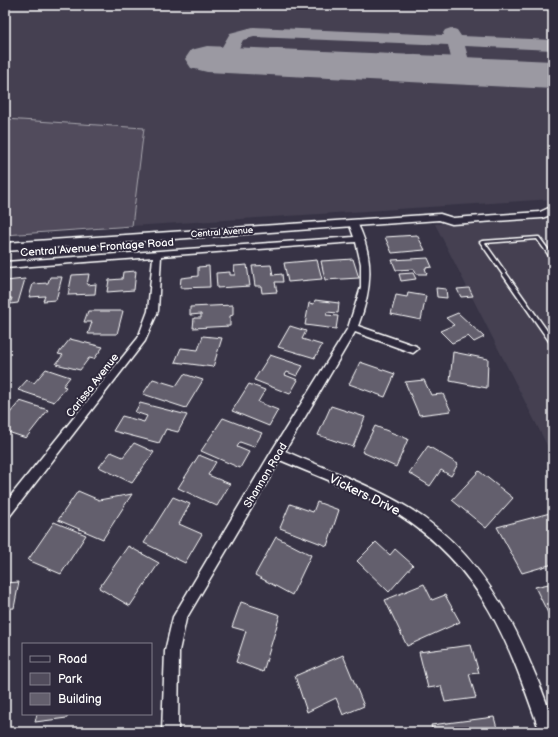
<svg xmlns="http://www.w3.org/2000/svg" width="558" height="737" font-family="'Balsamiq Sans',sans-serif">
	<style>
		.built { fill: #444051 }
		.green { fill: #514c5c; stroke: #a8a6ae }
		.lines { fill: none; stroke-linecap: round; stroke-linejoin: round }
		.taxiway { fill: #9b99a2; fill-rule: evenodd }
		.runway { fill: #9b99a2; fill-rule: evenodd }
		.building { fill: #635f6d; stroke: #fff }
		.lane-casing { stroke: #fff; stroke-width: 3 }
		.street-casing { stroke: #fff; stroke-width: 3 }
		.secondary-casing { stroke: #fff; stroke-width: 3 }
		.lane { fill: #2f2a3d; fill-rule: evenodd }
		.street { fill: #2f2a3d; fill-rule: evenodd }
		.secondary { fill: #2f2a3d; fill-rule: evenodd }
		.labels { text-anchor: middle; stroke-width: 4; stroke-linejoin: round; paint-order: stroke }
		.far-street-label { font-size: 9px; fill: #fff; stroke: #2f2a3d }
		.street-label { font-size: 11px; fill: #fff; stroke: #2f2a3d }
		.near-street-label { font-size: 13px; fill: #fff; stroke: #2f2a3d }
	</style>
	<rect width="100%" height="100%" fill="#373345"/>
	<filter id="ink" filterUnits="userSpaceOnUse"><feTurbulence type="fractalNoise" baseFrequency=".025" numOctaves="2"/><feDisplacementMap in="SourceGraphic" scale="8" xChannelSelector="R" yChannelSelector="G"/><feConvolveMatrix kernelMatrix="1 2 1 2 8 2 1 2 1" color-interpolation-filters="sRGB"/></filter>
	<g filter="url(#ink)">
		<g class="built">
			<path d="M5,5L143,7L145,5H553V199L132,226L144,128L5,119Z"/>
			<path d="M553,218V457L435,224Z"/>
		</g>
		<path class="green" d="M5,119L144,128L132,226L5,235Z"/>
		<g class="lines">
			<path class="taxiway" d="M253,27L444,35L443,33L445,30L451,28L457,30L461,36L553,40V50L465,46L472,71L470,75L463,77L456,75L454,71L448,45L254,37L243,40L238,50L249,60L246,64C236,66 225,61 219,52L230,33Z"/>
			<path class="runway" d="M207,46L553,61V89L207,72L191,68L185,59L191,50Z"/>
		</g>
		<g class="building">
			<path d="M417,235L425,250L392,253L385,237Z"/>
			<path d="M428,258L432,267L425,268L427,274H416L414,269L396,270L392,260Z"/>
			<path d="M353,259L359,278L325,280L321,261Z"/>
			<path d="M317,260L322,279L288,282L284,263Z"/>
			<path d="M247,265L250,286L217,288L216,273L230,272V275H235L234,266Z"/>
			<path d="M271,265L273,275L282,274L283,282H275L277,292L262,293L261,286H255L252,266Z"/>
			<path d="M209,266L210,287L180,288L181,278L198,276V267Z"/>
			<path d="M136,271L134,290L107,292L109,280L122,279L123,272Z"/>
			<path d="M413,273L416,279L401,281L399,274Z"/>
			<path d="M89,274L87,285L96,284L95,294L68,295L72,275Z"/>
			<path d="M50,277H62L56,300L43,301L45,296L29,297L33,284L48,283Z"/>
			<path d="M25,279L18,303L10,304L12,298H5V281Z"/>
			<path d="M436,288L446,289L447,298L437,297Z"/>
			<path d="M469,288L473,296L461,297L457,289Z"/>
			<path d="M408,293L426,296L421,320L391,314L396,295L407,297Z"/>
			<path d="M315,300L339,303L338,313L327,312L326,315L338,316L336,329L305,325L309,303L314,304Z"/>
			<path d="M233,305V315L230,316V326L193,328L194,318H201V314L190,315V307Z"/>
			<path d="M88,311H123L117,334H88L92,322H84Z"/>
			<path d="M458,313L484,337L474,342L468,336L452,343L440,331L454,325L446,318Z"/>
			<path d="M290,326L306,331L302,339L322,345L315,358L278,347Z"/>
			<path d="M203,336L222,338L213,367L175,362L181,348L198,350Z"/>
			<path d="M70,339L103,347L94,359L89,358L80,370L56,364L63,355L58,354Z"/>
			<path d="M453,352L488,359L487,388L450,381Z"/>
			<path d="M270,355L303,366L297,376L287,372L285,375L298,380L290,394L254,380Z"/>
			<path d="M360,362L395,374L385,397L349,384Z"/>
			<path d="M46,369L70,377L63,386L66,387L54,402L18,390L27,380L34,383Z"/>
			<path d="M184,374L203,380L186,408L143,394L153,379L176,386Z"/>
			<path d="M424,380L431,395L443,394L451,411L419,415L405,382Z"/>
			<path d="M249,384L265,390L258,402L278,410L269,426L232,411Z"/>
			<path d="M20,401L48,410L26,438L5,431V419Z"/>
			<path d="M140,403L187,415L178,432L166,429L159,443L113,431L122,416L144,422L147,416L135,412Z"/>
			<path d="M331,406L365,417L353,447L318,435Z"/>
			<path d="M223,418L262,433L254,447L240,442L237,447L249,452L240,468L201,451Z"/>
			<path d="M375,426L408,439L396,467L362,452Z"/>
			<path d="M134,443L154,452L132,483L99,467L111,452L123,457Z"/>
			<path d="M428,446L458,464L451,476L441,470L430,486L409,473Z"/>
			<path d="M199,455L216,462L208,475L230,484L217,506L178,488Z"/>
			<path d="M479,471L513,498L486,528L452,500Z"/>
			<path d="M78,491L99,500L132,494L103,539L58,520Z"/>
			<path d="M173,497L190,504L179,524L202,534L185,563L144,543Z"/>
			<path d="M317,502L339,510L327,546L280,528L290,504L313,512Z"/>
			<path d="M550,513L553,517V564L522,573L497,527Z"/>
			<path d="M54,522L86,535L61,574L28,560Z"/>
			<path d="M276,537L311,555L292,595L255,575Z"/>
			<path d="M376,542L390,555L395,549L413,565L389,592L357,561Z"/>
			<path d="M128,546L159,563L130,606L99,588Z"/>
			<path d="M19,582L14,608L5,609V583Z"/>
			<path d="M553,583V623L535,587Z"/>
			<path d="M424,584L432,600L445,595L460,622L407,646L385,600Z"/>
			<path d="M241,602L280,615L263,672L236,662L246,631L232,627Z"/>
			<path d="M471,645L479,673L469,674L476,698L445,702L441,686L428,688L419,652Z"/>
			<path d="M343,655L364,706L343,715L336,698L307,712L295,676Z"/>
			<path d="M37,714H68L67,718L35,722Z"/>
			<path d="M494,717L498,732H433L431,725Z"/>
		</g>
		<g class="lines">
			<g class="lane-casing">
				<path id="lane" d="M538,237H539L553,256V260H552L537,239L485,243L553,339V345L551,344L480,242L482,241Z"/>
			</g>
			<g class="street-casing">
				<path id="street" d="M350,221H356C375,256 372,290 358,326L416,346L418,349L413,353L355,332L285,451C326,469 368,484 407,507C466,542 503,598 529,660C537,679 553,713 553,732H540C509,643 483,569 399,515C362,492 320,477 280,460L186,619L179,651L178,732H162L165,651L173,617L273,449L348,328L361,287V264L356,242L161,256L158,311L145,341L9,517L5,519V503L138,338L148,311L153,257L5,268V262L354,237L349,223Z"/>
			</g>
			<g class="secondary-casing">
				<path id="secondary" d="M553,206V214L542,218L452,224L439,220L5,251V243L440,214L453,218L540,212Z"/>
			</g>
			<use href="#lane" class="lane"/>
			<use href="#street" class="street"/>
			<use href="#secondary" class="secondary"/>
		</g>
	</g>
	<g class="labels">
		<g class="far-street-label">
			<text transform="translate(222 232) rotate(-4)" y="3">Central Avenue</text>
		</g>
		<g class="street-label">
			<text transform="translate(97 247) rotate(-4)" y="4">Central Avenue Frontage Road</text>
			<text transform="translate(92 385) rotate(-52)" y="4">Carissa Avenue</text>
			<text transform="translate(265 475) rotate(-59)" y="4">Shannon Road</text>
		</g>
		<g class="near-street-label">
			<text transform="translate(365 494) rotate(26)" y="5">Vickers Drive</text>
		</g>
	</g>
	<rect width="558" height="737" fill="none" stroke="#2f2a3d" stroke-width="20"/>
	<rect x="10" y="10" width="538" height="717" fill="none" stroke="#fff" stroke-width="1.5" filter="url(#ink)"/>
	<rect x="22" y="643" width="130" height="72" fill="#2f2a3d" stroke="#827f8b"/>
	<rect x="30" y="656" width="20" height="6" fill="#2f2a3d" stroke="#827f8b"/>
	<text x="58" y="663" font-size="12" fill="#ffffff">Road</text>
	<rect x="30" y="673" width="20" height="12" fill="#514c5c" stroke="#827f8b"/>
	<text x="58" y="683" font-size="12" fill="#ffffff">Park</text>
	<rect x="30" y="693" width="20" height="12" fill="#635f6d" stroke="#827f8b"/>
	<text x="58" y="703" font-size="12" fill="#ffffff">Building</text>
</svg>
